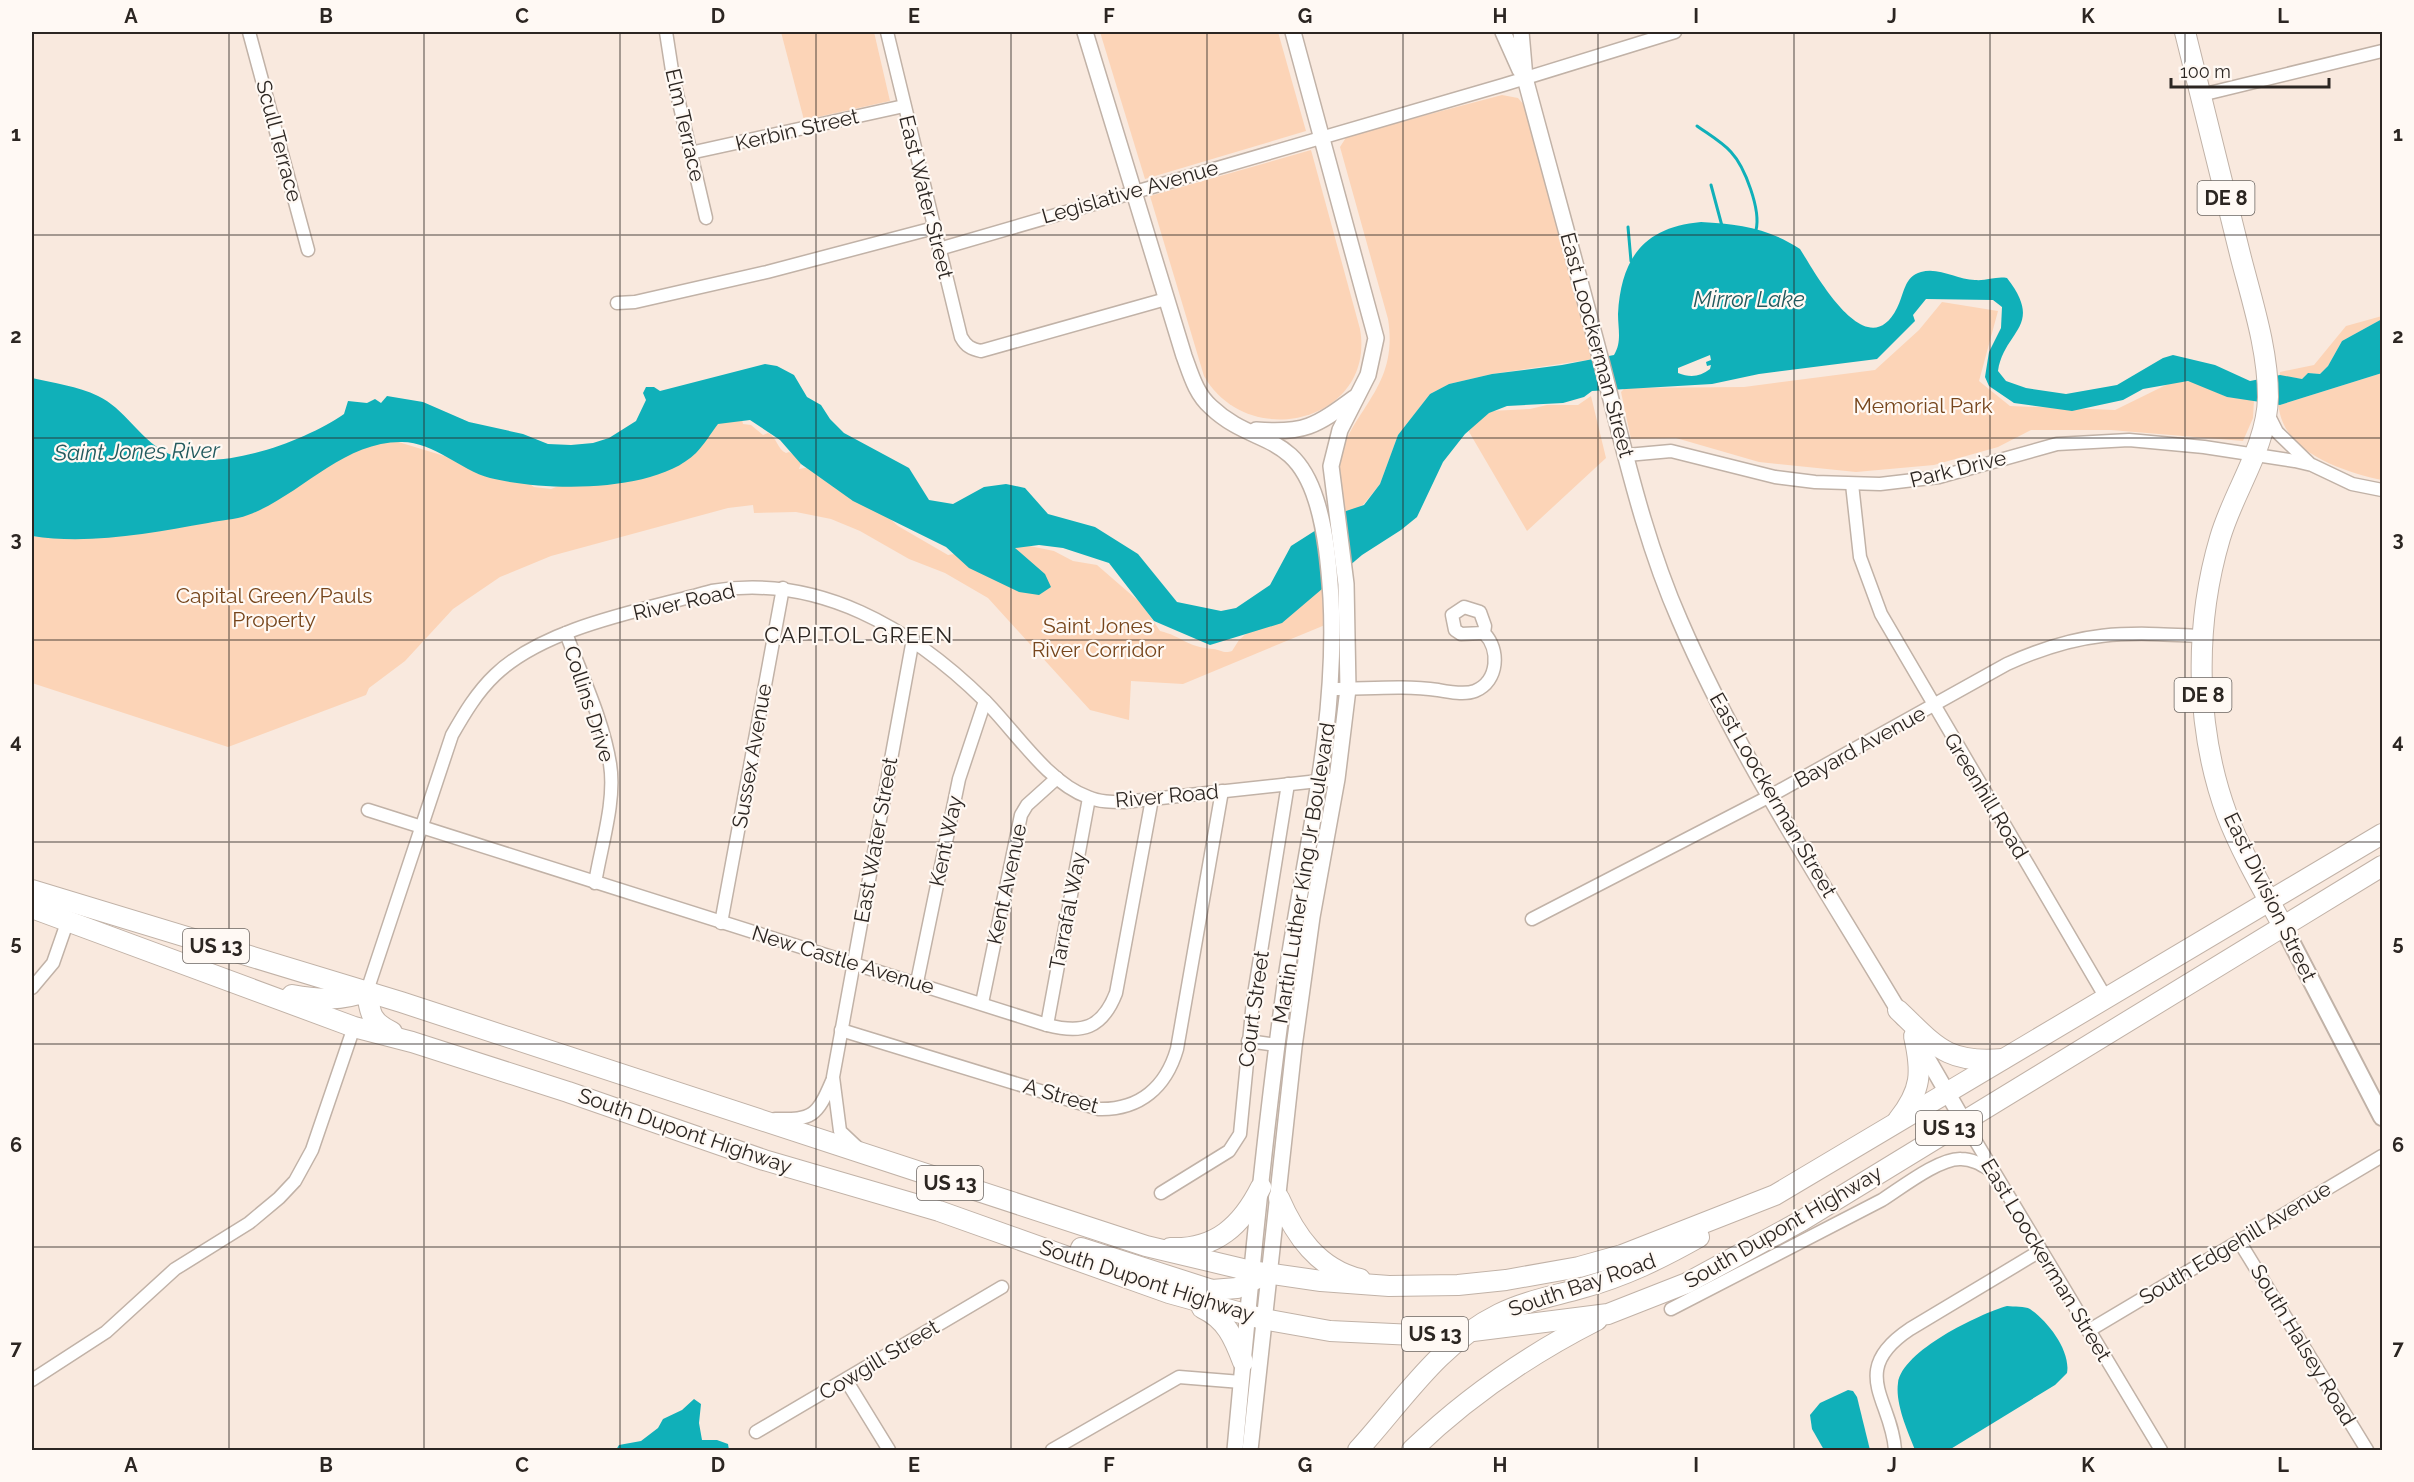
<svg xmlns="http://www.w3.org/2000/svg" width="2414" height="1482" font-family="Raleway,sans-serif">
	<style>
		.green { fill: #fcd4b7 }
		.water { fill: #10b0b9; fill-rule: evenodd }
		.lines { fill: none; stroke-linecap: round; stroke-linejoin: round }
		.stream { stroke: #10b0b9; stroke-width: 3 }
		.minor-casing { stroke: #c1b2a7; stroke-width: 15 }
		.tertiary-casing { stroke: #c1b2a7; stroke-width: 18 }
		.secondary-casing { stroke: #c1b2a7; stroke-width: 20 }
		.trunk-casing { stroke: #c1b2a7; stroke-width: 22 }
		.minor { stroke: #fff; stroke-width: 12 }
		.tertiary { stroke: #fff; stroke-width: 15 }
		.secondary { stroke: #fff; stroke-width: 16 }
		.trunk { stroke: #fff; stroke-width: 20 }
		.grid { fill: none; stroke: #2c2622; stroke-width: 1.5; stroke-opacity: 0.55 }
		.labels { text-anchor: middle; stroke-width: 4.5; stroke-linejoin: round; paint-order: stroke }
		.shield { fill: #fff9f4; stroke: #6b6561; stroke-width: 1.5 }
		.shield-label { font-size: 20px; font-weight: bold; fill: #2c2622 }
		.street-label { font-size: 21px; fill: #2c2622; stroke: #fff9f4 }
		.park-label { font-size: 21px; fill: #77461c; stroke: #fff9f4 }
		.water-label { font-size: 22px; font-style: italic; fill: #235a5e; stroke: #fff9f4 }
		.neighbourhood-label { font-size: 22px; letter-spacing: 1.5px; fill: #2c2622; stroke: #fff9f4 }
		.neatline { fill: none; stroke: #2c2622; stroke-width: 2 }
		.grid-label { font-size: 20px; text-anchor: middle; font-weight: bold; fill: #2c2622 }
	</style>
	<rect width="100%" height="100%" fill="#f9e9de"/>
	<g class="green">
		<path d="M781,32H874L890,101L804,120Z"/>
		<path d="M1100,32H1278L1306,131L1145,179Z"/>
		<path d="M1502,95L1518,98L1526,107L1594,359L1492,374L1449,384L1430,394L1398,435L1380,484L1363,505L1343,514C1341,501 1336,485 1337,473C1344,411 1400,393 1388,319L1340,147L1347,136Z"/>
		<path d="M1311,150L1360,329C1376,420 1249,454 1204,376L1150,196Z"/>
		<path d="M1942,302L1998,311L1979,381L2010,406L2115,410L2170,383L2193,381L2227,397L2254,400L2253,418L2243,441L2111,430H2031L1998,447L1934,465L1856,472L1759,462L1676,438L1631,439L1621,392L1625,388L1744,387L1875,370L1919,330Z"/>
		<path d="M2382,316V319L2342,341L2328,366L2320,374L2308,373L2302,379L2289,377L2280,405L2382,373V480C2346,472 2290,455 2280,414C2277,401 2279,385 2280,372L2314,365L2346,326Z"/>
		<path d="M1591,396L1606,458L1527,531L1465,425L1490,411L1530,409L1547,405H1578Z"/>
		<path d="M741,414L743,424L751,425L763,435L768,433C777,437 777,449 786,453L789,452L802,460L799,469L815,466V473L839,491H859L898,526L948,555L1020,544L1054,551L1073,561L1097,565L1142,604L1160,631C1182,636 1186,647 1213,649C1221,650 1224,654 1232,651L1239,640L1292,594L1322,583L1325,625L1183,684L1131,681L1129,720L1090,710L988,598L945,573L909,559L860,531L831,519L796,512L754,513L753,505L728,508L551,556L500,577L453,609L405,661L369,688L366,695L228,747L32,683V537L77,533L110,536L124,527L382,437L526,481L534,487L551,489Z"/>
	</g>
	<g class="water">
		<path d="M1701,222C1739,224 1768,228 1800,249C1816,274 1867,368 1897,308C1904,295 1904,276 1921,272C1940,267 1957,280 1975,280C1987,281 1996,276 2007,278C2045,327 2004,330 1998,371L2006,381L2026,388L2066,394L2117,385L2163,358L2173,355L2215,365L2250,381L2280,375L2302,379L2308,373L2320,374L2328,366L2342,341L2382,319V373L2280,405L2227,397L2188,381L2143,389L2123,400L2072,411L2014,403L1989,386L1985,377L1989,352L2001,328L2002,307L1993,300L1926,299L1913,315L1915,321L1877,359L1759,374L1712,384L1592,391L1584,397L1563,403L1507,406L1489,413L1465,434L1443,462L1417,517L1401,530L1362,555L1282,623L1210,645L1154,621L1109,563L1063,548L1039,545L1015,548L1045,574L1051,587L1039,595L1019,592L969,568L946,547L853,501L801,464L780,440L750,420L718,424C711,433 704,445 696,453C654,494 543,491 490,478C460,470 434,442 402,442C343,441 300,496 248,515C235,520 220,520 208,523C151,533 89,545 32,536V378C53,383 78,386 98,396C124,408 139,438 165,452C212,476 304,442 344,414L348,401L367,403L375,399L381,403L387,396L423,402L469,422L523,434L548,444L571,445L593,443L609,438L636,421L646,400L643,393L646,387H654L660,391L765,364L777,366L794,375L807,397L821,405L830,419L844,433L909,468L929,500L953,504L984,487L1006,484L1025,488L1048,514L1095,527L1138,554L1177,602L1221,611L1236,608L1270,585L1291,546L1346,511L1364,505L1380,484L1398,435L1430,394L1449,384L1492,374L1562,365L1614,355C1622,342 1618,329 1618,314C1621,258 1644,227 1701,222ZM1710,355L1711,360L1706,362L1707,366L1711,365L1710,369C1700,377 1690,378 1678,373V368Z"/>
		<path d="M2007,1306C2014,1307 2025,1306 2030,1309C2048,1321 2071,1351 2067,1373L2055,1385L1949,1450H1915C1908,1432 1895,1404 1898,1383C1902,1351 1979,1314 2007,1306Z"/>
		<path d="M1848,1390L1853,1391L1857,1397L1870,1450H1824L1812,1429L1810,1415L1820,1403Z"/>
		<path d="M694,1399L701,1404L699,1423L702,1440H717L728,1444L729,1450H616L619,1445L641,1441L658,1428L663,1419L682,1410Z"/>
	</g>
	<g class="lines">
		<g class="stream">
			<path d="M1697,126C1708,134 1722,142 1731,152C1745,167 1761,210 1756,230"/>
			<path d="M1711,185L1722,226"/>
			<path d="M1628,227L1631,261"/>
		</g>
		<g class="minor-casing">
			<g id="minor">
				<path d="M249,32L308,250"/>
				<path d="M666,32L673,77L706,218"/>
				<path d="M887,32L961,337C966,346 971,349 981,351L1166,299"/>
				<path d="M2201,95L2382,51"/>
				<path d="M690,153L904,106"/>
				<path d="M939,249L1503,85L1675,32"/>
				<path d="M617,303L635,302L767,272L934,228"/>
				<path d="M2267,412L2277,432L2309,463"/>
				<path d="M1627,455L1671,451L1775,477L1815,482L1880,484L1939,477L2057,444L2129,440L2204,447L2295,461L2312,465L2352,484L2382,490"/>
				<path d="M1852,484L1860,557L1881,614L2106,998"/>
				<path d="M566,633C581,675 603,719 610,764C616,801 601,846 595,883"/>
				<path d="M1332,689C1367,689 1403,685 1438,690C1449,692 1465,695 1475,691C1499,681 1500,649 1484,633L1485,626L1480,612L1464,607L1452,615L1455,630L1461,634L1484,633"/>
				<path d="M368,810L1047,1025C1082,1034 1102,1029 1116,993L1152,799"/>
				<path d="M1532,919L1770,796L2007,664C2082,630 2122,632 2203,636"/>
				<path d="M721,923L783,588"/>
				<path d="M917,982L959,779L985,701"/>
				<path d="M32,988L53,963L68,920"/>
				<path d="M367,991L452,735C464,714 477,692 495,675C546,626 645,610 712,591C818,573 912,629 985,701C1015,731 1048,783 1088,797C1099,802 1112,802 1124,802L1337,779"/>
				<path d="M982,1003L1021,815L1027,805L1057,778"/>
				<path d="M1047,1025L1089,798"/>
				<path d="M841,1030L1099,1109C1140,1110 1166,1087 1177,1049L1222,791"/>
				<path d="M1248,1041L1276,1045"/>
				<path d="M775,1119C813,1120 817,1116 832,1081"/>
				<path d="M1963,1120L2161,1450"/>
				<path d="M858,1148L840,1131L833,1077L913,639"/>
				<path d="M1161,1193L1229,1151L1240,1134L1253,1001L1288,784"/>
				<path d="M2239,1241L2367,1450"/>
				<path d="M1671,1309L1882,1200C1901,1188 1939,1158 1961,1159C1973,1159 1982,1165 1992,1171"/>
				<path d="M2088,1331L2382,1156"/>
				<path d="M32,1380L106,1332L175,1269L249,1223L279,1198L295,1181L312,1150L354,1027"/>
				<path d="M846,1380L889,1450"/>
				<path d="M756,1432L1002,1287"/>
				<path d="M1052,1450L1179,1377L1241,1382"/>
				<path d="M1895,1450C1892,1400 1847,1371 1910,1329L2040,1251"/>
			</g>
		</g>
		<g class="tertiary-casing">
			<g id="tertiary">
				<path d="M1085,32L1184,356C1191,375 1196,394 1211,407C1253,447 1294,430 1316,500C1326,531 1329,566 1331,598C1338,732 1302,860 1284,992C1263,1144 1249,1297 1235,1450"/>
				<path d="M1503,32L1520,70"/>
				<path d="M1521,32L1525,78C1552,179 1580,279 1606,380C1627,461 1646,544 1680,621C1740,760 1826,888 1903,1018"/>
				<path d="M1256,430C1304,434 1316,426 1354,398"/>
				<path d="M1919,1044L1963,1120"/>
				<path d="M1250,1450L1294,1047L1312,917L1337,779L1348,689L1346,584L1331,466L1340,430L1368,375L1376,338L1293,32"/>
			</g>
		</g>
		<g class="secondary-casing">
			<path id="secondary" d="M2284,928L2382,1117"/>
		</g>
		<g class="trunk-casing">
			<g id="trunk">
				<path d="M2185,32C2203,106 2222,180 2240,254C2252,301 2268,349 2268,397C2267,447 2234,490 2220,538C2194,626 2195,728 2227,815C2242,854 2264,891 2284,928"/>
				<path d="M32,890L401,1002L1146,1246L1251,1271L1321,1281L1389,1286L1458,1285L1506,1280L1579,1267L1622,1255L1775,1195L2382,834"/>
				<path d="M32,908L354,1027L412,1042L568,1092L764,1160L939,1211L1169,1293L1263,1319L1330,1331L1414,1335L1473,1331L1608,1314L1687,1283L1801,1221L2382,866"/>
				<path d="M292,995C318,1000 342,1001 367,991C370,1014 371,1022 392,1032"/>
				<path d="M1898,1010C1936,1046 1946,1064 2003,1059"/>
				<path d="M1898,1120C1922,1090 1922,1072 1914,1036"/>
				<path d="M1279,1198C1295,1235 1318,1269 1360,1279"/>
				<path d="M1081,1248L1212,1290L1237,1288L1268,1273"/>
				<path d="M1170,1248C1216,1250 1242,1225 1261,1187"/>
				<path d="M1202,1308C1226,1319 1234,1338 1243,1362"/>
				<path d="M1358,1450C1402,1402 1438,1344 1499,1314C1525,1301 1554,1296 1582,1288C1625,1276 1660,1259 1699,1237"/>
				<path d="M1412,1450C1468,1396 1528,1355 1597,1320"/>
			</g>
		</g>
		<use href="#minor" class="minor"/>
		<use href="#tertiary" class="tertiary"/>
		<use href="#secondary" class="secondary"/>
		<use href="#trunk" class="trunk"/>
	</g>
	<path class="grid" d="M229,32V1450M424,32V1450M620,32V1450M816,32V1450M1011,32V1450M1207,32V1450M1403,32V1450M1598,32V1450M1794,32V1450M1990,32V1450M2185,32V1450M32,235H2382M32,438H2382M32,640H2382M32,842H2382M32,1044H2382M32,1247H2382"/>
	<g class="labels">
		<g class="shield">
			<rect x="2197.5" y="181" width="57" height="34" rx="4.5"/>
			<rect x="2174.5" y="678" width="57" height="34" rx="4.5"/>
			<rect x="183" y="929" width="66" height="34" rx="4.5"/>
			<rect x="1916" y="1111" width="66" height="34" rx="4.5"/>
			<rect x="917" y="1166" width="66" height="34" rx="4.5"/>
			<rect x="1402" y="1317" width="66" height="34" rx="4.5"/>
		</g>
		<g class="shield-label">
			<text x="2226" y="205">DE 8</text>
			<text x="2203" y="702">DE 8</text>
			<text x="216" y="953">US 13</text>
			<text x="1949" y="1135">US 13</text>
			<text x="950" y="1190">US 13</text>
			<text x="1435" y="1341">US 13</text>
		</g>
		<g class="street-label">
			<text transform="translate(685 125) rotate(77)" y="7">Elm Terrace</text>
			<text transform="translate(797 130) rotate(-13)" y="7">Kerbin Street</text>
			<text transform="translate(279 141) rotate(75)" y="7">Scull Terrace</text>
			<text transform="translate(1130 192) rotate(-16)" y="7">Legislative Avenue</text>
			<text transform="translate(926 197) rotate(76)" y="7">East Water Street</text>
			<text transform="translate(1597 345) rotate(75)" y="7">East Loockerman Street</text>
			<text transform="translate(1958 469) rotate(-14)" y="7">Park Drive</text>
			<text transform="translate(684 602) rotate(-13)" y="7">River Road</text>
			<text transform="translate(589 704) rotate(72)" y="7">Collins Drive</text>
			<text transform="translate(1860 747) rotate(-29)" y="7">Bayard Avenue</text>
			<text transform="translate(752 756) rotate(-80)" y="7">Sussex Avenue</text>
			<text transform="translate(1773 795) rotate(60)" y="7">East Loockerman Street</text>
			<text transform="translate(1167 796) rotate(-5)" y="7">River Road</text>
			<text transform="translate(1986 796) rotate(59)" y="7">Greenhill Road</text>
			<text transform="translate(876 840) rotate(-80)" y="7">East Water Street</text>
			<text transform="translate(946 841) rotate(-78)" y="7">Kent Way</text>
			<text transform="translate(1304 873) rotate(-81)" y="7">Martin Luther King Jr Boulevard</text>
			<text transform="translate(1007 884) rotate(-78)" y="7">Kent Avenue</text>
			<text transform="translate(2270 897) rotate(64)" y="7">East Division Street</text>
			<text transform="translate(1068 911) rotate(-79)" y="7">Tarrafal Way</text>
			<text transform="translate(843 960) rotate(17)" y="7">New Castle Avenue</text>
			<text transform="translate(1254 1009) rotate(-82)" y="7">Court Street</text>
			<text transform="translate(1061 1096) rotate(16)" y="7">A Street</text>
			<text transform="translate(685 1131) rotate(19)" y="7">South Dupont Highway</text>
			<text transform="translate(1783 1227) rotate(-30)" y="7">South Dupont Highway</text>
			<text transform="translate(2235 1243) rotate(-31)" y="7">South Edgehill Avenue</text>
			<text transform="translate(2046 1260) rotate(59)" y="7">East Loockerman Street</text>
			<text transform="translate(1147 1281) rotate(18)" y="7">South Dupont Highway</text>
			<text transform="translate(1582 1285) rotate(-19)" y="7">South Bay Road</text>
			<text transform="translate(2303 1345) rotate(59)" y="7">South Halsey Road</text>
			<text transform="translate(879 1360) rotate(-31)" y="7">Cowgill Street</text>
		</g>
		<g class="park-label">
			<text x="1923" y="413">Memorial Park</text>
			<text x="274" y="603">Capital Green/Pauls<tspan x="274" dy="24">Property</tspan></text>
			<text x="1098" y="633">Saint Jones<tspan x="1098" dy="24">River Corridor</tspan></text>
		</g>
		<g class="water-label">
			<text x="1749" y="307">Mirror Lake</text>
			<text transform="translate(137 451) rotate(-1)" y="8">Saint Jones River</text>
		</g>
		<g class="neighbourhood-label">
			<text x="859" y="643">CAPITOL GREEN</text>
		</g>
	</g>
	<rect width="2414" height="1482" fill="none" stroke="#fff9f4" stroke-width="66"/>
	<path d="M2171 78v9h158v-9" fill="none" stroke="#2c2622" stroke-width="3"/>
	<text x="2180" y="78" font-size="18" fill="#2c2622" stroke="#fff9f4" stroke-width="4.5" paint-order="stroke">100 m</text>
	<rect x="33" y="33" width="2348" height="1416" class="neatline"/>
	<g class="grid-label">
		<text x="131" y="23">A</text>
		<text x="326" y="23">B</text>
		<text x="522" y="23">C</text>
		<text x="718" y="23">D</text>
		<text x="914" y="23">E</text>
		<text x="1109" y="23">F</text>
		<text x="1305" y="23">G</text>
		<text x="1500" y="23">H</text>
		<text x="1696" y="23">I</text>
		<text x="1892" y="23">J</text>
		<text x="2088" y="23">K</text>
		<text x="2283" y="23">L</text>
		<text x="16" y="141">1</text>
		<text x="2398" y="141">1</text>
		<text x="16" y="343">2</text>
		<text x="2398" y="343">2</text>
		<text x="16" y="546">3</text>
		<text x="2398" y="546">3</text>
		<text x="16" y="748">4</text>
		<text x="2398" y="748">4</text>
		<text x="16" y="950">5</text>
		<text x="2398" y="950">5</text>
		<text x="16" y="1152">6</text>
		<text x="2398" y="1152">6</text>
		<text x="16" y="1355">7</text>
		<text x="2398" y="1355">7</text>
		<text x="131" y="1472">A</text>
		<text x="326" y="1472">B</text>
		<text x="522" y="1472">C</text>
		<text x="718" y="1472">D</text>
		<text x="914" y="1472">E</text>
		<text x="1109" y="1472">F</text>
		<text x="1305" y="1472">G</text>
		<text x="1500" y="1472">H</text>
		<text x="1696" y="1472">I</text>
		<text x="1892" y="1472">J</text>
		<text x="2088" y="1472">K</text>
		<text x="2283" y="1472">L</text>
	</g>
</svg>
